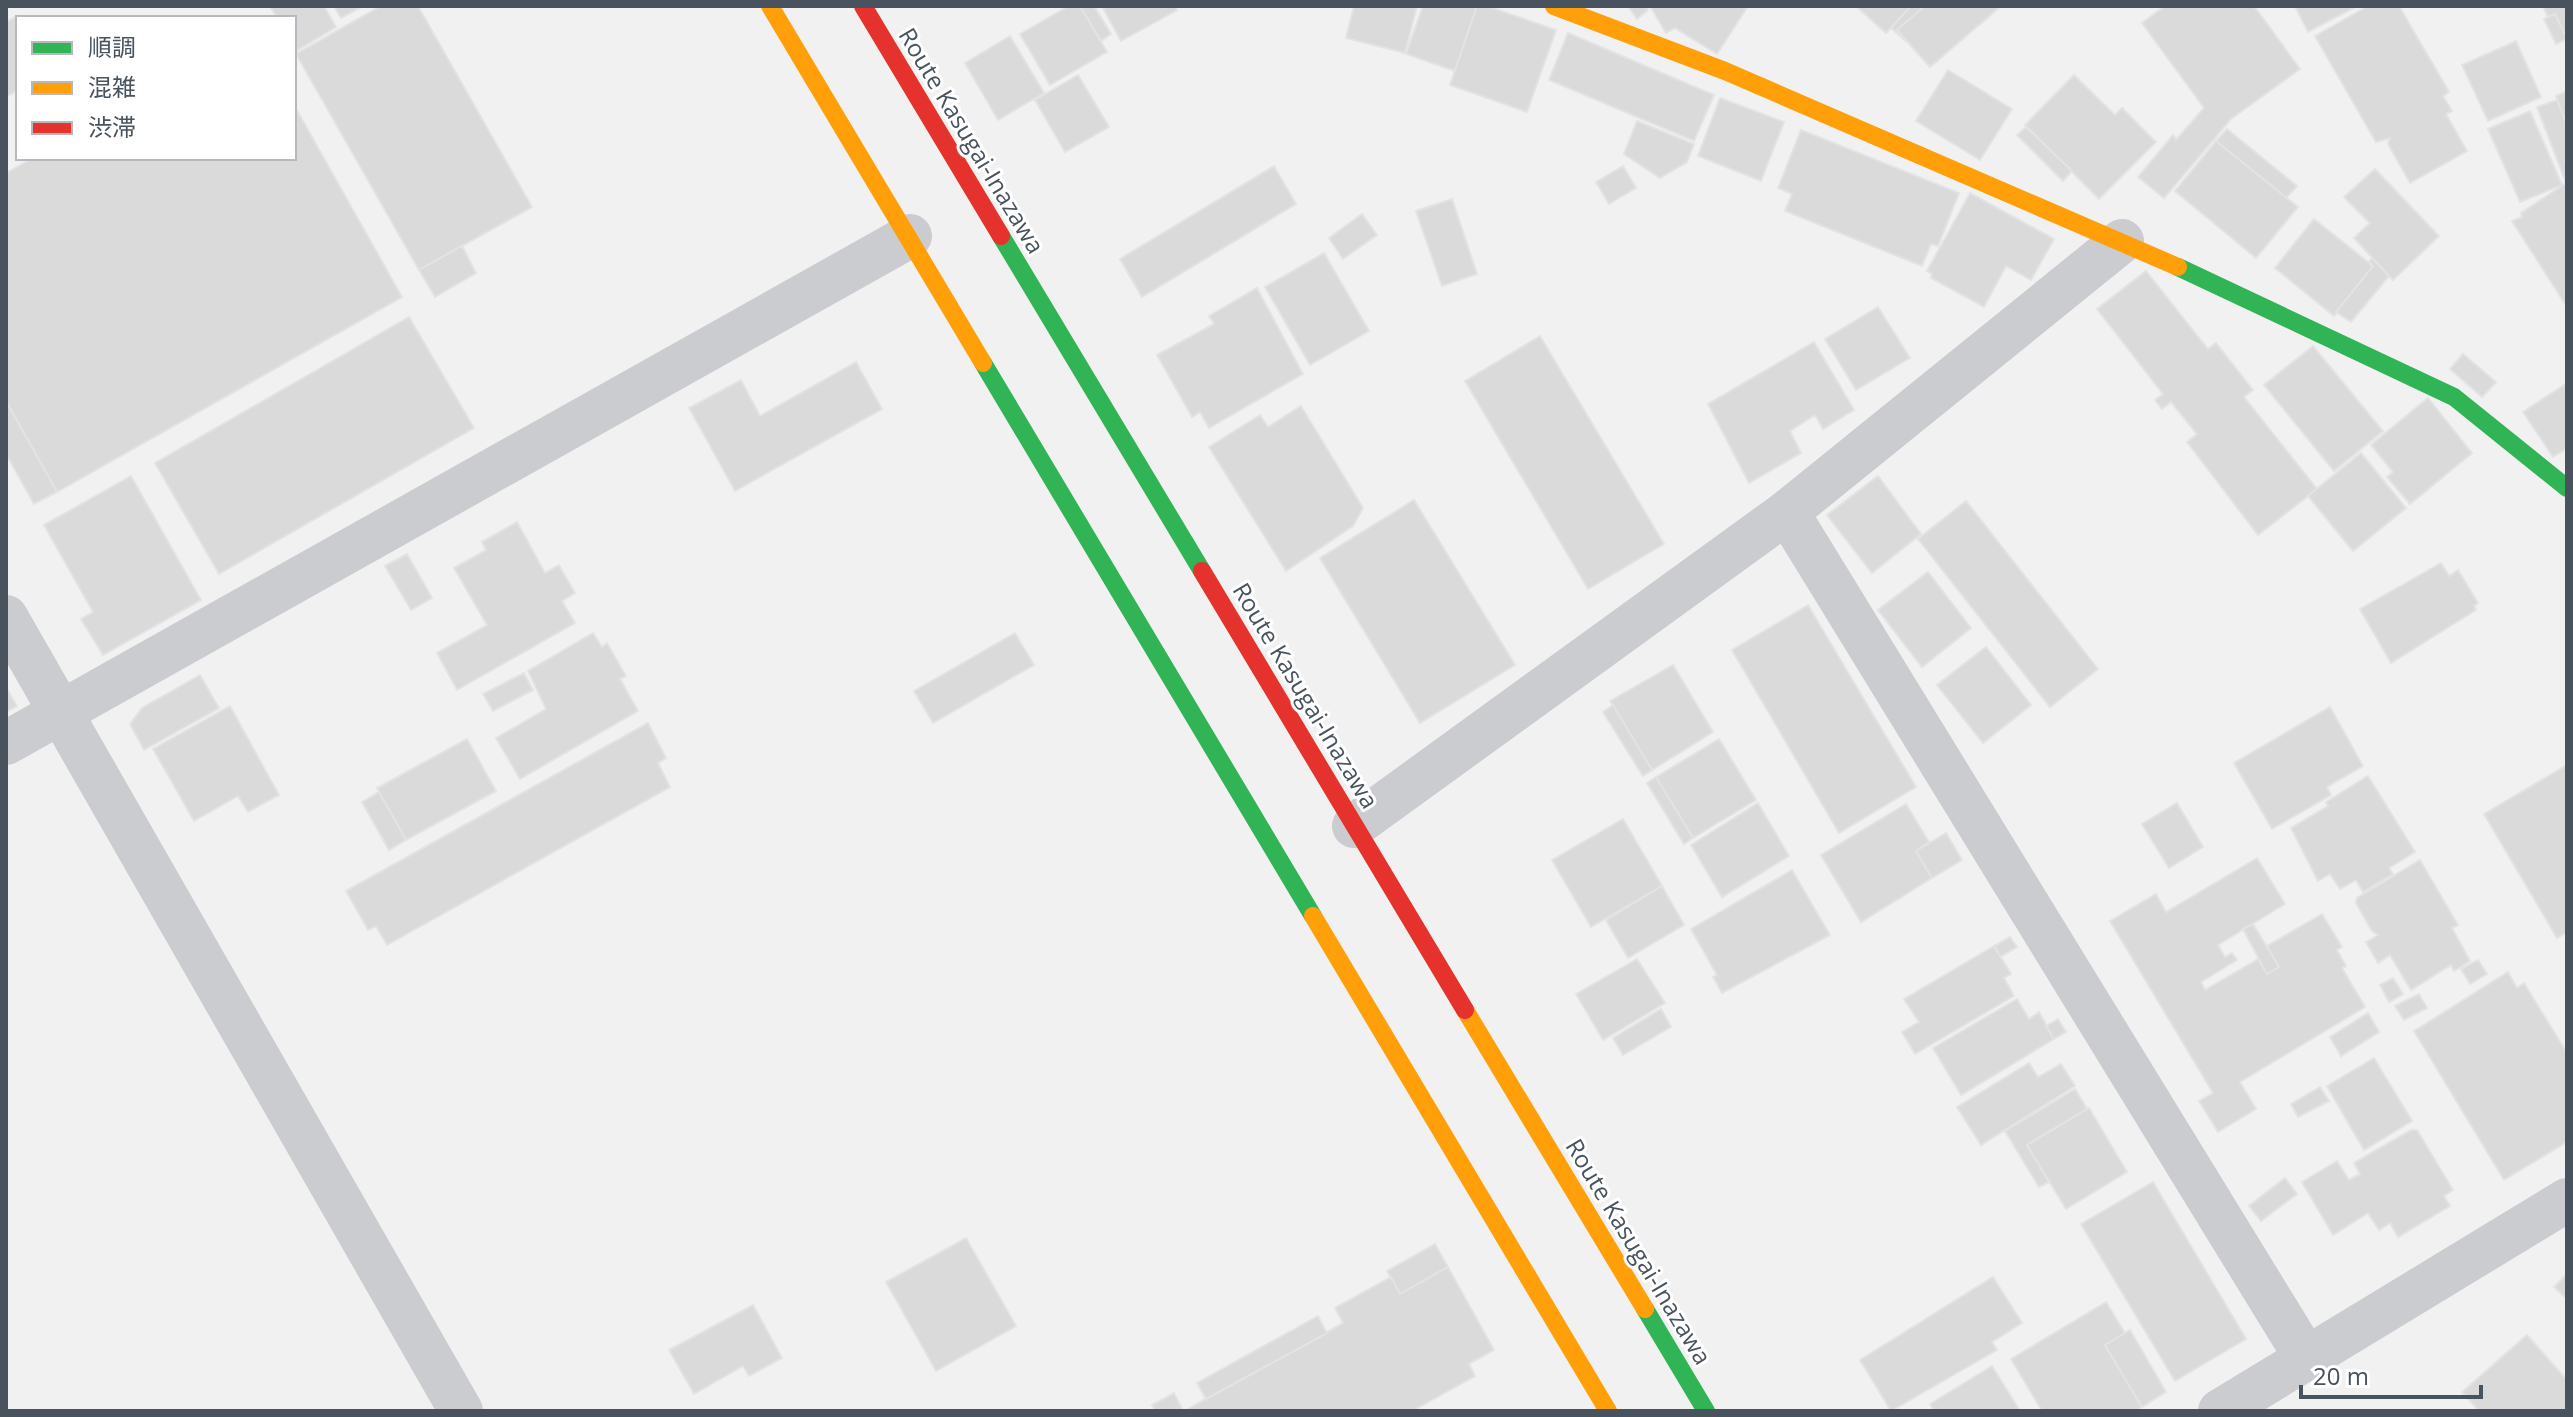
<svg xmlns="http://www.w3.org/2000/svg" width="2573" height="1417" font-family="'Open Sans','Noto Sans JP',sans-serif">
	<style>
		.building { fill: #dadadb; stroke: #e2e3e4; stroke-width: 2 }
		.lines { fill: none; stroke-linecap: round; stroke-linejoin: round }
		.street { stroke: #cacccf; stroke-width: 44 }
		.fast { stroke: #30b455; stroke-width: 18 }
		.slow { stroke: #ff9f0a; stroke-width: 18 }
		.jam { stroke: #e5322d; stroke-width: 18 }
		.labels { text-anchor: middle; stroke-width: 6; stroke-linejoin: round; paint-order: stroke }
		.street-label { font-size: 24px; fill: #48535d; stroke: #fff }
	</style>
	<rect width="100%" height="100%" fill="#f1f1f1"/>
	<g class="building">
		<path d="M270,6H324L336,27L296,51L294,18H277Z"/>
		<path d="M334,6H363L341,18Z"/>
		<path d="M381,6H418L532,207L419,270L296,54Z"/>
		<path d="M1069,6H1080L1107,52L1050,85L1020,34Z"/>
		<path d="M1080,6H1094L1111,34L1101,41Z"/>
		<path d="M1102,6H1175L1177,10L1121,41Z"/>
		<path d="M1354,6H1417L1405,53L1346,38Z"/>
		<path d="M1423,6H1477L1455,71L1406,54Z"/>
		<path d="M1477,6H1487L1556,30L1527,112L1450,85Z"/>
		<path d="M1628,6H1645L1648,10L1637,19Z"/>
		<path d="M1650,6H1748L1717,54L1675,28L1666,33Z"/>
		<path d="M1856,6H1911L1886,33Z"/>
		<path d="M1911,6H1925L1897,30L1907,42L1891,28Z"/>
		<path d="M1925,6H2001L1930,67L1897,30Z"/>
		<path d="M2165,6H2254L2300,69L2231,119L2164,198L2138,177L2173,135L2176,140L2204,108L2142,23Z"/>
		<path d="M2295,6H2357L2308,32Z"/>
		<path d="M2368,6H2399L2449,92L2443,96L2452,111L2446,114L2467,151L2410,183L2388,144L2390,138L2376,142L2315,36Z"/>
		<path d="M2543,6H2567V40L2555,14L2548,17Z"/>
		<path d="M2555,14L2567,39L2556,44L2544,19Z"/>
		<path d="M17,16L18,90L6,97V22Z"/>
		<path d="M1568,33L1714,95L1694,141L1549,80Z"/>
		<path d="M1010,36L1044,93L998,120L965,63Z"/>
		<path d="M2516,41L2541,97L2488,121L2462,65Z"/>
		<path d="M1948,70L2012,109L1980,160L1916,121Z"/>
		<path d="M1078,75L1109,127L1065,152L1035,100Z"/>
		<path d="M2074,75L2115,115L2122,108L2156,142L2099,199L2025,125Z"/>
		<path d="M2567,91V125L2556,96Z"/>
		<path d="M1720,98L1784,122L1761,181L1698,156Z"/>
		<path d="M2557,100L2567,125L2566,183L2537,107Z"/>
		<path d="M294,105L402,297L57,492L6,401V173L33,158H294Z"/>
		<path d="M2530,111L2562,185L2520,202L2488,129Z"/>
		<path d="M1637,121L1694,144L1687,162L1660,178L1624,154Z"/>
		<path d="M2026,127L2072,171L2063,181L2017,135Z"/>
		<path d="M2227,129L2297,186L2286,198L2216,141Z"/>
		<path d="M1801,130L1959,193L1938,246L1931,244L1922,266L1785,211L1792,194L1778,188Z"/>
		<path d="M2216,141L2298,207L2256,258L2175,191Z"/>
		<path d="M1274,166L1296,204L1142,297L1120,259Z"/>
		<path d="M1623,166L1636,188L1609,204L1596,182Z"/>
		<path d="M2375,169L2439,236L2393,280L2354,238L2370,223L2344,197Z"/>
		<path d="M2566,183L2567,182V307L2512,221L2522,217L2521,213Z"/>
		<path d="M1970,193L2054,239L2031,280L2006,266L1984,307L1931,278L1932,274L1927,271Z"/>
		<path d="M1452,199L1477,274L1442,286L1416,211Z"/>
		<path d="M1362,214L1377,235L1343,259L1329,238Z"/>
		<path d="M2314,219L2373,266L2334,316L2275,268Z"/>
		<path d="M462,246L476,273L435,297L419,270Z"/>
		<path d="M1324,253L1369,331L1310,365L1265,287Z"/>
		<path d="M2372,258L2389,276L2351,322L2336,312L2373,266L2369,262Z"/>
		<path d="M2146,271L2208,349L2216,343L2253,390L2244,397L2317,489L2258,535L2187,442L2197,434L2171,402L2162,409L2155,400L2163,394L2097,309Z"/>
		<path d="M1257,288L1303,374L1209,428L1200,412L1192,417L1157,355L1214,324L1209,316Z"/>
		<path d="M1878,307L1910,358L1856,390L1825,339Z"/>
		<path d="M409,317L474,428L219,574L155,463Z"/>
		<path d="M1540,336L1664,544L1588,589L1465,381Z"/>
		<path d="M1814,342L1854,410L1823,429L1815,415L1790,431L1801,453L1749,483L1708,404Z"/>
		<path d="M2313,346L2383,431L2334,471L2264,385Z"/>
		<path d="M2463,354L2496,382L2482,397L2450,369Z"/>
		<path d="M856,362L882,409L735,491L689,408L741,380L760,416Z"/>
		<path d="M2567,383V448L2553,457L2523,412Z"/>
		<path d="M2428,398L2472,453L2410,504L2387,477L2393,472L2371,445Z"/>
		<path d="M6,401L57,492L34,504L6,454Z"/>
		<path d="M1301,406L1363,508L1353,526L1286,571L1209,447L1260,415L1268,427Z"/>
		<path d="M2361,453L2406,508L2353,551L2308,496Z"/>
		<path d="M131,476L201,600L103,655L81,619L93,612L44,525Z"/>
		<path d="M1878,476L1921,534L1872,573L1827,515Z"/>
		<path d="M1414,500L1515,665L1420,723L1320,558Z"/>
		<path d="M1966,501L2098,669L2050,707L1918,539Z"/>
		<path d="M517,522L545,573L559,565L575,593L562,601L575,623L457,690L437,653L487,625L454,568L486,550L482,542Z"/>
		<path d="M407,554L432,598L411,610L385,566Z"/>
		<path d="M2441,563L2449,576L2458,570L2478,603L2474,606L2476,610L2391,663L2360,609Z"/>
		<path d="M1928,572L1971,628L1922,667L1878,610Z"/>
		<path d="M1808,605L1916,787L1839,833L1732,650Z"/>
		<path d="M593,633L602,647L607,643L626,676L620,679L638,711L520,779L496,738L546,709L528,671Z"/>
		<path d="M1015,633L1034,665L933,723L914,691Z"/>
		<path d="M1986,647L2031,705L1983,743L1937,685Z"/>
		<path d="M1673,665L1713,732L1652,770L1610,701Z"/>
		<path d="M524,673L533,690L493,711L483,694Z"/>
		<path d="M200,675L219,708L144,750L130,724L142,708Z"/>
		<path d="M6,687L17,706L6,712Z"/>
		<path d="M1613,705L1652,770L1643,776L1603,712Z"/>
		<path d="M230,706L279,795L248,812L238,796L194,821L153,749Z"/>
		<path d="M2330,707L2363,766L2327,787L2331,795L2272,829L2234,763Z"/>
		<path d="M648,723L666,758L658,763L670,787L387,945L376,926L368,930L346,891Z"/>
		<path d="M467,739L496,791L406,840L377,788Z"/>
		<path d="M1719,739L1756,800L1693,838L1656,777Z"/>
		<path d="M2567,765V932L2557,938L2484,814Z"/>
		<path d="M2368,776L2415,852L2389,868L2393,874L2363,892L2356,880L2340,889L2330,874L2318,881L2291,828L2328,806L2326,802Z"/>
		<path d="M1656,777L1693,838L1684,844L1647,783Z"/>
		<path d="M379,792L406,840L389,850L362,802Z"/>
		<path d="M1758,803L1789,856L1722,897L1691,845Z"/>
		<path d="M2177,803L2203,847L2169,868L2142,824Z"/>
		<path d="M1906,804L1929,842L1916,851L1932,878L1861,922L1821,855Z"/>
		<path d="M1623,819L1662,886L1591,927L1552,860Z"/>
		<path d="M1946,833L1962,860L1932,878L1916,851Z"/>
		<path d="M2257,858L2285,904L2218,945L2225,957L2232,953L2237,960L2201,982L2205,990L2258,959L2267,974L2279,967L2267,946L2322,914L2342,947L2337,950L2346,966L2342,968L2365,1007L2240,1082L2256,1109L2218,1132L2199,1101L2213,1093L2110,921L2156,894L2166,912Z"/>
		<path d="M2420,860L2458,925L2452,928L2470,961L2454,971L2451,965L2411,990L2390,955L2378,963L2366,942L2378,935L2372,931L2356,903L2357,898Z"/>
		<path d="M1792,870L1830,935L1722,993L1713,977L1717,975L1691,929Z"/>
		<path d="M1662,886L1684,925L1628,958L1606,920Z"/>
		<path d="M2253,924L2279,967L2267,974L2243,929Z"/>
		<path d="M2010,937L2017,947L2000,957L1994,946Z"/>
		<path d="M1994,946L2011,974L2004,978L2014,996L1915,1054L1902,1032L1919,1022L1904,999Z"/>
		<path d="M1637,959L1665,1003L1603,1040L1576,994Z"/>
		<path d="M2478,960L2487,974L2470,984L2461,969Z"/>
		<path d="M2508,972L2517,988L2524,983L2567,1053V1142L2504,1180L2414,1031Z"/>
		<path d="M2393,978L2403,994L2389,1002L2380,985Z"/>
		<path d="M2419,994L2427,1008L2404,1020L2395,1006Z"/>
		<path d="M2017,999L2029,1019L2039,1012L2054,1039L1961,1095L1933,1048Z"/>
		<path d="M1661,1009L1671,1027L1623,1055L1613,1038Z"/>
		<path d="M2368,1013L2379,1032L2341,1056L2330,1037Z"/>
		<path d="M2058,1019L2066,1032L2054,1039L2046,1026Z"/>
		<path d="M2374,1058L2412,1121L2364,1150L2327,1086Z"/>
		<path d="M2029,1063L2038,1077L2061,1064L2075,1086L1981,1145L1957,1107Z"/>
		<path d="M2320,1087L2329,1101L2298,1117L2291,1104Z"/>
		<path d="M2075,1089L2087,1109L2027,1145L2049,1182L2039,1187L2005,1131Z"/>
		<path d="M2089,1108L2127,1172L2066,1209L2027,1145Z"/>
		<path d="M2411,1130H2417L2453,1190L2444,1196L2450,1206L2398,1237L2390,1223L2379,1230L2368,1213L2333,1235L2302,1182L2337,1161L2349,1180L2360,1174L2354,1163Z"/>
		<path d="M2285,1178L2297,1194L2261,1221L2249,1206Z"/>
		<path d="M2153,1182L2246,1339L2175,1381L2081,1224Z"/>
		<path d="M966,1238L1016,1326L936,1371L886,1282Z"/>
		<path d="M1435,1244L1448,1267L1400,1294L1387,1271Z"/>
		<path d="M1448,1267L1494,1350L1469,1364L1475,1376L1412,1411H1184L1343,1323L1335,1308L1391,1277L1400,1294Z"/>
		<path d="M2567,1274V1299L2554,1287Z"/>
		<path d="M1993,1277L2022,1323L1992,1342L1997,1350L1891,1411L1860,1360Z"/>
		<path d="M2106,1302L2125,1333L2105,1345L2142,1407L2135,1411H2042L2011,1359Z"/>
		<path d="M753,1305L782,1358L749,1376L743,1366L694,1394L669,1350Z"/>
		<path d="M1318,1316L1327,1333L1206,1399L1197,1383Z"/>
		<path d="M2130,1330L2166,1392L2142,1407L2105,1345Z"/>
		<path d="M2527,1335L2567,1380V1411H2479L2462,1392Z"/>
		<path d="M1992,1366L2020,1411H1934L1930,1404Z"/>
		<path d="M1174,1393L1183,1411H1155L1152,1405Z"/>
	</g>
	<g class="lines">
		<g class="street">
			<path d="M1787,512L2305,1356"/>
			<path d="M6,617L461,1411"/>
			<path d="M6,743L910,236"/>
			<path d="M1354,826L1787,512L2122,241"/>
			<path d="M2220,1411L2567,1200"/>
		</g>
		<g class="fast">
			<path d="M1001,236L1202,571"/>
			<path d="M2178,267L2454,397L2567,488"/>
			<path d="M983,363L1313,916"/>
			<path d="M1645,1309L1706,1411"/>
		</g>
		<g class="slow">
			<path d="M770,6L983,363"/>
			<path d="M1554,6L1725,71L2178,267"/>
			<path d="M1313,916L1608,1411"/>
			<path d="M1465,1010L1645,1309"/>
		</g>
		<g class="jam">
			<path d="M863,6L1001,236"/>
			<path d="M1202,571L1465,1010"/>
		</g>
	</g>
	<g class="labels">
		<g class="street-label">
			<text transform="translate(971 141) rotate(59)" y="8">Route Kasugai-Inazawa</text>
			<text transform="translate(1305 696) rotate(59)" y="8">Route Kasugai-Inazawa</text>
			<text transform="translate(1638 1252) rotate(59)" y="8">Route Kasugai-Inazawa</text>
		</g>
	</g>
	<rect width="2573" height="1417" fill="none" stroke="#48535d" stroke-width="16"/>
	<rect x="16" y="16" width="280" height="144" fill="#ffffff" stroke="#b6babe" stroke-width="2"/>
	<rect x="32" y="42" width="40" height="12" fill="#30b455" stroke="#b6babe" stroke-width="2"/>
	<text x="88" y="56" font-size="24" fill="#48535d">順調</text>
	<rect x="32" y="82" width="40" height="12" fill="#ff9f0a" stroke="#b6babe" stroke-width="2"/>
	<text x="88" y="96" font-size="24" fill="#48535d">混雑</text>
	<rect x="32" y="122" width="40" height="12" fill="#e5322d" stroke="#b6babe" stroke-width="2"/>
	<text x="88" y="136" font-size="24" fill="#48535d">渋滞</text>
	<path d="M2301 1385v12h180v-12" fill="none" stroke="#48535d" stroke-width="4"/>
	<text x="2313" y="1385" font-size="24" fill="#48535d" stroke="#ffffff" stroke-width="6" paint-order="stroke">20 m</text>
</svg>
